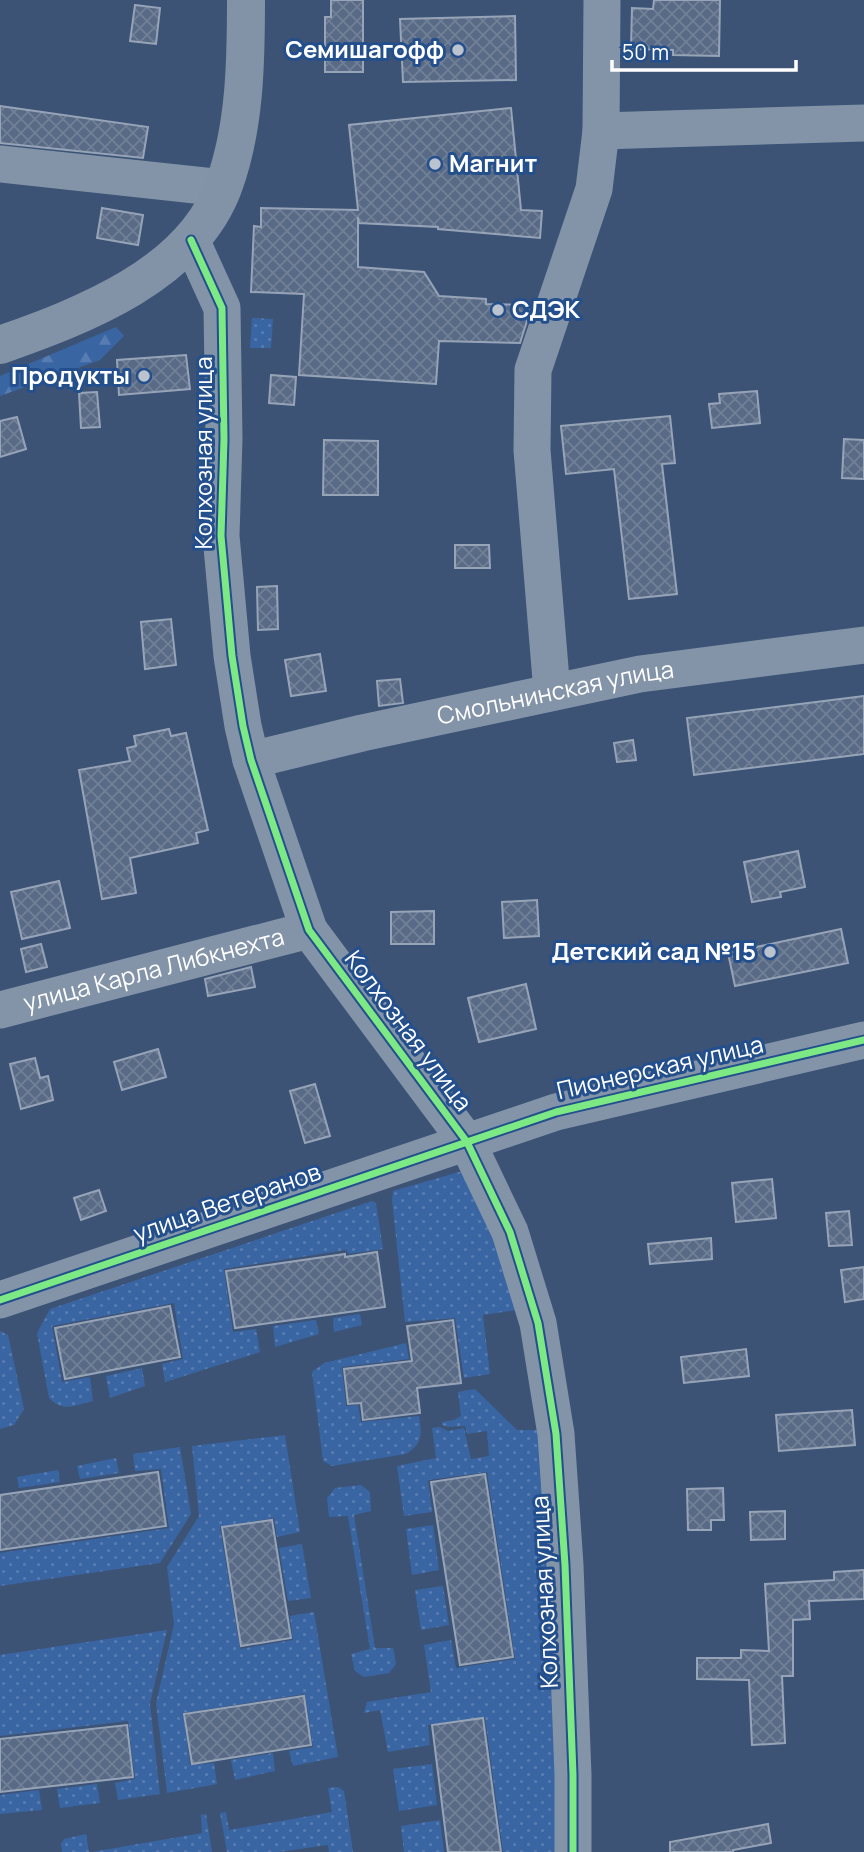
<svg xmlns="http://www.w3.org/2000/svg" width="864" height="1852" font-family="Manrope,sans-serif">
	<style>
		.grass { fill: url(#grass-dots) }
		.forest { fill: url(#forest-firs) }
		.building { fill: url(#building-cross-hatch); stroke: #97a4b8; stroke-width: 2 }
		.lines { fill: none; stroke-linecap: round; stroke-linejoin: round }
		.minor { stroke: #8394a9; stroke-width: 37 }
		.major { stroke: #8292a7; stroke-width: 38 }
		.cycleway-casing { stroke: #244f8d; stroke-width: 11 }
		.cycleway { stroke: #7ce984; stroke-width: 7 }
		.poi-dot { fill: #bbc3cf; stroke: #244f8d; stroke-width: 2.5 }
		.labels { text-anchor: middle; stroke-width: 6; stroke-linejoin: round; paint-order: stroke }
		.poi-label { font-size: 24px; font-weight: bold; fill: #fff; stroke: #244f8d; text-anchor: end }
		.street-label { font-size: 24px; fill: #fff; stroke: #244f8d }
	</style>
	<defs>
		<pattern id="grass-dots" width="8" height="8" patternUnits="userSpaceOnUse" patternTransform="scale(1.75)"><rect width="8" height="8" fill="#3965a3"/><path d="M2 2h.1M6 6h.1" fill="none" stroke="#577cb1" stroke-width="1.8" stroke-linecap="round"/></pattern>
		<pattern id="forest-firs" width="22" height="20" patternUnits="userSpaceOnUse" patternTransform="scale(1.75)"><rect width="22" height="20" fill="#3965a3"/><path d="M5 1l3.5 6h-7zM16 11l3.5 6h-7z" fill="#577cb1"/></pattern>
		<pattern id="building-cross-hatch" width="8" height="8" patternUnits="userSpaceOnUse" patternTransform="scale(1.75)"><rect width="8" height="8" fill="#586a85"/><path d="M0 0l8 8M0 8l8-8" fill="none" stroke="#718097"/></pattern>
	</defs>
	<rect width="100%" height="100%" fill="#3c5375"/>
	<g class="grass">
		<path d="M252,318L273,319L271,348H250Z"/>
		<path d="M466,1170L524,1309L483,1315L490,1374L464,1378L455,1318L405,1322L392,1200L393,1191Z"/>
		<path d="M372,1201L376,1203L383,1249L349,1254L346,1250L224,1269L233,1332L256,1329L260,1352L165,1382L162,1364L183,1359L174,1303L52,1326L62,1382L90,1377L93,1401C75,1405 64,1413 49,1398L37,1333L50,1309Z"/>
		<path d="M360,1314L362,1325L334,1332L333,1318Z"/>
		<path d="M316,1320L319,1334L275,1347L273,1326Z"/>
		<path d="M0,1331L8,1335L24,1409L14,1425L0,1429Z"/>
		<path d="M406,1343L409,1359L342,1367L346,1406L358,1405L361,1422L419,1416C422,1434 423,1443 406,1454L332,1466L323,1461L312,1372L324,1363Z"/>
		<path d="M142,1368L145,1386L110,1398L106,1376Z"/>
		<path d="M475,1389L517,1430H546L561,1852H503L485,1717L428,1725L430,1745L388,1752L380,1710L364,1713L367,1702L431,1692L424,1645L451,1640L456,1668L515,1659L487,1472L428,1480L432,1512L404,1516L397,1466L436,1458L432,1428L440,1427L448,1431L464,1428L471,1459L489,1456L487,1431L467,1434L465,1426L448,1427L442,1425V1422L454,1420L461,1416L458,1392Z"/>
		<path d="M285,1435L300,1532L277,1537L274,1518L220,1527L240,1649L293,1640L290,1616L314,1612L338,1757L293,1766L289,1751L313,1747L305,1694L183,1713L190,1765L214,1763L217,1784L167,1793L156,1703L174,1624L167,1567L199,1516L192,1446Z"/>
		<path d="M180,1447L191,1514L160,1563L0,1586V1553L169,1528L161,1469L135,1471L133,1454Z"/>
		<path d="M116,1458L119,1473L80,1479L77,1466Z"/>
		<path d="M58,1470L60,1482L19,1488L17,1477Z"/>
		<path d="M361,1485L370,1492L371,1511L354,1515L375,1648H393L396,1664L389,1673L364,1677L355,1671L351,1654L370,1649L348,1516L329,1517L327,1498L335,1488Z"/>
		<path d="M433,1525L439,1570L412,1575L406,1529Z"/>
		<path d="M302,1544L311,1598L288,1601L279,1548Z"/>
		<path d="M443,1586L449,1625L421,1630L415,1590Z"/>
		<path d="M167,1630L150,1704L160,1794L118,1800L115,1783L135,1779L128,1721L0,1736V1655Z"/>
		<path d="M273,1753L275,1771L235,1780L231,1760Z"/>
		<path d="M432,1764L437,1805L399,1811L393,1769Z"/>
		<path d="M97,1784L100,1803L60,1808L57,1789Z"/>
		<path d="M338,1787L344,1791L353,1852H329L328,1845L279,1852H227L220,1813L226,1812L229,1830L332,1812L328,1788Z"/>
		<path d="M39,1790L42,1810L0,1814V1795Z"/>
		<path d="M206,1814L212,1852H92L202,1833L201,1815Z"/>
		<path d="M440,1820L444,1852H404L401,1826Z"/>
		<path d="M86,1834L89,1852H62L61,1844L64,1839Z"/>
	</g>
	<path class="forest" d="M116,327L124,336L100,360L0,396V376Z"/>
	<g class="building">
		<path d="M331,0H363V72H325V17H331Z"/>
		<path d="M654,0H720L719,56L673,55V50L631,49L632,8L653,9Z"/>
		<path d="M135,5L160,8L156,44L130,41Z"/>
		<path d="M515,16L516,80L403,82L400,19Z"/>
		<path d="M0,106L148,127L143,158L0,143Z"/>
		<path d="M511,108L521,210L542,211L540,238L438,229V227L359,223L358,217V267L424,272L439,296L486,299V304L532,305L520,343L439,341L436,384L299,375L304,294L251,292L254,226L261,227V208L358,210L349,125Z"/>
		<path d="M102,208L143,215L138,245L97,238Z"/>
		<path d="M186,355L190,389L119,395L117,360Z"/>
		<path d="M271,375L296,377L294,405L269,403Z"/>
		<path d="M757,391L760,423L712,428L709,404L720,403L719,394Z"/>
		<path d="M97,392L100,427L81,428L79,393Z"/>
		<path d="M670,416L675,463L662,464L677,594L629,599L614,469L566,474L561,426Z"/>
		<path d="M17,417L26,449L0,457V421Z"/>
		<path d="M844,439L864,440V479L842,478Z"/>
		<path d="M324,440L378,441V495H323Z"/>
		<path d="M455,545H489L490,568H455Z"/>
		<path d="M277,586L278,629L258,630L257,587Z"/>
		<path d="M171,619L176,665L145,669L141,622Z"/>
		<path d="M320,654L326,691L291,696L285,660Z"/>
		<path d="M400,679L403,703L379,706L377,681Z"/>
		<path d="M864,696V754L694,775L687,718Z"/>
		<path d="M169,729L171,736L186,733L208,830L196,833L198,843L130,858L136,893L102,899L79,770L130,761L127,748L136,746L134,736Z"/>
		<path d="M633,740L636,760L617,762L614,743Z"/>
		<path d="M798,851L805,887L780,892L781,897L752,902L744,862Z"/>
		<path d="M59,881L70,928L22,939L11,892Z"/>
		<path d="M537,900L539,936L504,938L502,902Z"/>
		<path d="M434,911V944H391V912Z"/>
		<path d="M841,929L848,963L735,986L728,953Z"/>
		<path d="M41,944L47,967L26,972L21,949Z"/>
		<path d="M251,967L255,987L208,996L205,979Z"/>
		<path d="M526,984L536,1029L479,1042L468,998Z"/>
		<path d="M158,1049L166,1077L122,1090L114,1062Z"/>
		<path d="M35,1058L40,1078L48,1076L53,1100L21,1109L10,1064Z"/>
		<path d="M315,1084L330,1136L305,1143L290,1091Z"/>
		<path d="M772,1179L776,1218L736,1222L732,1183Z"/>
		<path d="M99,1190L106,1211L81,1220L74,1198Z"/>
		<path d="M849,1211L852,1245L829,1246L826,1213Z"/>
		<path d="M711,1238L712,1259L650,1264L648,1244Z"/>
		<path d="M377,1252L385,1307L235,1328L226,1271L345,1254V1257Z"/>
		<path d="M864,1267V1299L845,1302L841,1270Z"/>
		<path d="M170,1306L180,1357L65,1379L55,1328Z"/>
		<path d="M453,1320L461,1383L417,1388L420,1413L363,1420L361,1403L348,1404L344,1369L412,1361L407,1326Z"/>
		<path d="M746,1349L749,1376L684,1383L681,1357Z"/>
		<path d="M852,1410L855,1445L779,1451L776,1415Z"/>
		<path d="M158,1472L166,1526L0,1550V1495Z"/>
		<path d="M485,1474L513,1657L460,1665L431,1482Z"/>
		<path d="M723,1488L724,1520H711V1530H688L687,1489Z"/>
		<path d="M785,1511V1539L751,1540L750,1512Z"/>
		<path d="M272,1520L291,1638L241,1646L222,1527Z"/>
		<path d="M864,1570V1599L809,1601L810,1619L793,1620V1676H782L785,1743L752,1745L749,1680L697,1679V1658H741V1650L769,1651L765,1584L834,1580V1572Z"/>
		<path d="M304,1696L311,1745L192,1764L184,1714Z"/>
		<path d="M483,1718L501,1852H448L432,1725Z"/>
		<path d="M127,1725L133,1777L0,1792V1739Z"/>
		<path d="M768,1824L771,1843L733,1850V1852H670V1842Z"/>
	</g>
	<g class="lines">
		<g class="minor">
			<path d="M601,131L864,123"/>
			<path d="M0,164L223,188"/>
			<path d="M191,240L222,308L224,439L221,536L232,656L243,726L251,760L309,930L467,1142L510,1232L538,1323L556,1434L565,1565L573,1775V1852"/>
			<path d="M552,692L532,450L533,370L594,189L601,131L602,0"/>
			<path id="s1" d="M251,760L362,733L640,674L864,645"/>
			<path id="s2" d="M0,1010L309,930"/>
			<path d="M0,1300L556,1112L864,1040"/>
		</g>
		<path class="major" d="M0,345C82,316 192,275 224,185C245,127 246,62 246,0"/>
		<g class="cycleway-casing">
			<g id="cycleway">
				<path d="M191,240L222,308L224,439L221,536L232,656L243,726L251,760L309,930L467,1142L510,1232L538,1323L556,1434L565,1565L573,1775V1852"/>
				<path d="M0,1300L556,1112L864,1040"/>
			</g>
		</g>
		<use href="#cycleway" class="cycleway"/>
	</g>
	<g class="poi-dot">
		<circle cx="458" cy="50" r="7"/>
		<circle cx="435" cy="164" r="7"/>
		<circle cx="498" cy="310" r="7"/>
		<circle cx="144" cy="376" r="7"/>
		<circle cx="770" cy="952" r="7"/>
	</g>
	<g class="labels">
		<g class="poi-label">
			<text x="444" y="58">Семишагофф</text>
			<text x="449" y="172" text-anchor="start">Магнит</text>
			<text x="512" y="318" text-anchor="start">СДЭК</text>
			<text x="130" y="384">Продукты</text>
			<text x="756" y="960">Детский сад №15</text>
		</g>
		<g class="street-label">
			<text transform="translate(204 453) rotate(-90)" y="8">Колхозная улица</text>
			<text dy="8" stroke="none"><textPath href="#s1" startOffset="312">Смольнинская улица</textPath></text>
			<text dy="8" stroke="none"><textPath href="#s2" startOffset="159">улица Карла Либкнехта</textPath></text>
			<text transform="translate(408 1031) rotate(53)" y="8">Колхозная улица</text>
			<text transform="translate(660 1068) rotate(-13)" y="8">Пионерская улица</text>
			<text transform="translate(227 1203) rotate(-19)" y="8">улица Ветеранов</text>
			<text transform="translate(545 1592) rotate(-93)" y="8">Колхозная улица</text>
		</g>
	</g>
	<path d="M612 60v10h184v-10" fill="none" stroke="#ffffff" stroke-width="3.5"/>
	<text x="622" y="60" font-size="21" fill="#ffffff" stroke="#244f8d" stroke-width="5" paint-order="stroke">50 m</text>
</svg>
